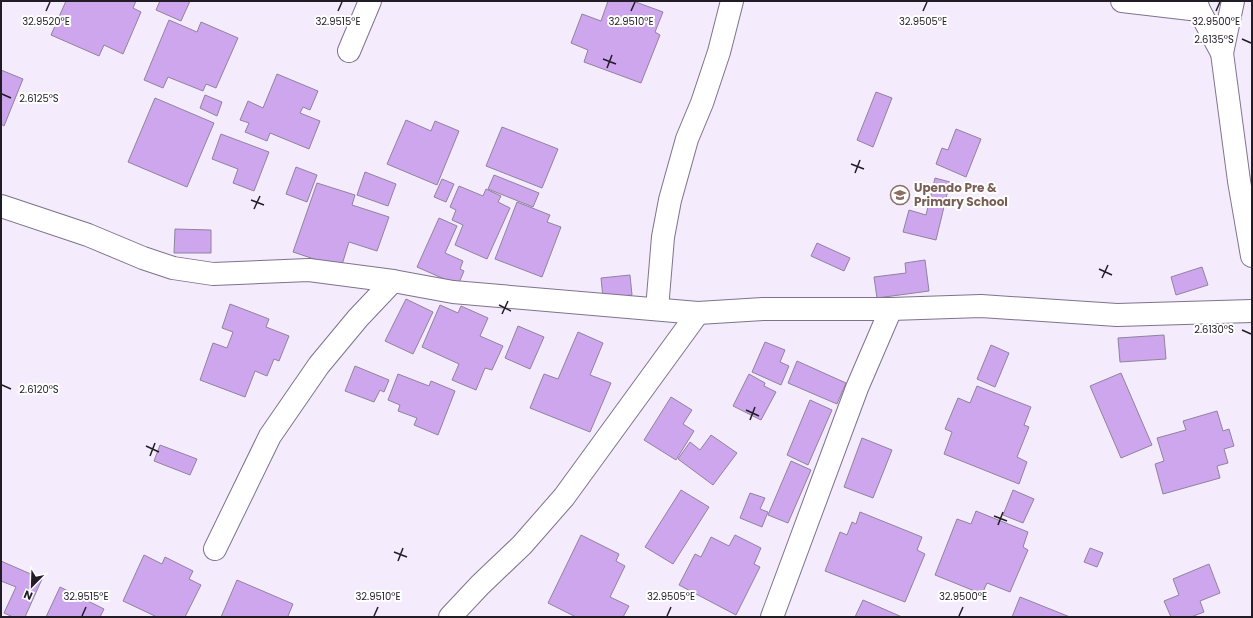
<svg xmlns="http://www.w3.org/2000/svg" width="1253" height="618" font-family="Poppins,sans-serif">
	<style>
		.building { fill: #cda6ee; stroke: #90839e }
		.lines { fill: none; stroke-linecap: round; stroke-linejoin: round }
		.minor-casing { stroke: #7f728c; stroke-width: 24 }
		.tertiary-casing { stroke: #7f728c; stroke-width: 24 }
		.minor { stroke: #fff; stroke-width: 22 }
		.tertiary { stroke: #fff; stroke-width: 22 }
		.ticks { fill: none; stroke: #211c26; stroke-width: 1.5 }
		.labels { text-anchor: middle; stroke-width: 4; stroke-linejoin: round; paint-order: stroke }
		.education-label { font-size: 12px; font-weight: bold; fill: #785e54; stroke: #fff; text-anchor: start }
		.ticks-label { font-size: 10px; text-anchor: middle; fill: #211c26; stroke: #fff; stroke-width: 4; stroke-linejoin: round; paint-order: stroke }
	</style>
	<rect width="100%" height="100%" fill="#f4ebfd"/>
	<g class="building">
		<path d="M66,1H136L133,8L141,12L123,54L104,45L99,56L51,35Z"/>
		<path d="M160,1H190L181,21L156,10Z"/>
		<path d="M608,1H633L663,12L655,32L660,35L641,83L584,62L588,50L571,43L582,14L601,21Z"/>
		<path d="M169,20L197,32L201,22L238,38L216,88L206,84L203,91L168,77L163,88L144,80Z"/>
		<path d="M1,70L23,79L4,126L1,124Z"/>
		<path d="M277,74L318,91L310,110L303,107L300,113L320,121L309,149L270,133L267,141L245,132L249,123L240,120L248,101L263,108Z"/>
		<path d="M876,92L892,98L873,147L857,140Z"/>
		<path d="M205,95L222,102L217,116L200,108Z"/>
		<path d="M155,98L214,123L187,187L128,162Z"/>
		<path d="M406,120L431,131L435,121L459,131L437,185L387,164Z"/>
		<path d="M502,127L558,149L542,188L486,166Z"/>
		<path d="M956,129L981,139L966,177L936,164L942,148L948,150Z"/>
		<path d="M221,134L269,152L254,191L233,183L238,169L212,159Z"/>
		<path d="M296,167L317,175L307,202L286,194Z"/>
		<path d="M365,172L396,184L388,206L357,195Z"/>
		<path d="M494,175L539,193L533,207L488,189Z"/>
		<path d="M935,178L950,182L936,240L903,232L909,210L926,215Z"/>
		<path d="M442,179L454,184L446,202L434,197Z"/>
		<path d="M317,183L355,195L352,205L389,217L377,251L349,242L341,268L293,252Z"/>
		<path d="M459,186L483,196L486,189L501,196L498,202L510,208L487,259L455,245L463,225L452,220L456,210L450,207Z"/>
		<path d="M517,202L550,215L547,222L561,227L542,277L495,259Z"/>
		<path d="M439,218L457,226L445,253L463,261L460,269L464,271L458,285L417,267Z"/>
		<path d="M175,229L211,230V253H174Z"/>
		<path d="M817,243L850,258L844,271L811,256Z"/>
		<path d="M925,260L929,291L877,298L874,277L906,273L905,263Z"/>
		<path d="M1202,267L1208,285L1176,295L1171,277Z"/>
		<path d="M630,275L632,295L603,298L601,278Z"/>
		<path d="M406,299L433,312L413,354L385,341Z"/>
		<path d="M230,304L269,319L266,327L289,336L279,361L274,359L267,376L255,371L245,397L200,380L213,343L227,348L233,332L222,328Z"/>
		<path d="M440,305L458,313L461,306L488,318L480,336L503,346L492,370L485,368L476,390L452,380L459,364L422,347Z"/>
		<path d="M518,326L544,337L530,369L505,358Z"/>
		<path d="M578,332L603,343L590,375L611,383L590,432L530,408L544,374L558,379Z"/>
		<path d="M1164,335L1166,359L1120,362L1118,338Z"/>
		<path d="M765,342L785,350L780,362L789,366L781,385L752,372Z"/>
		<path d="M991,345L1009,353L995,387L977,379Z"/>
		<path d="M797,361L846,383L837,404L788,383Z"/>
		<path d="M355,366L389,380L384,392L380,390L374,402L345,391Z"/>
		<path d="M1121,373L1152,445L1121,458L1090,386Z"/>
		<path d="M398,374L429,386L431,381L455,391L438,435L414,425L417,418L398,411L400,405L388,400Z"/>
		<path d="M749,374L765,383L764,386L776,392L761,420L733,406Z"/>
		<path d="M977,386L1031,407L1024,425L1029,427L1017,457L1027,462L1019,484L944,454L952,432L945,429L958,398L970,403Z"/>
		<path d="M671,397L692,410L683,424L694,431L676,460L644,440Z"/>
		<path d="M810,400L832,410L808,465L787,455Z"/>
		<path d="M1217,411L1223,431L1229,429L1234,446L1224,449L1228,463L1217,466L1220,478L1163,494L1155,464L1164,461L1157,438L1186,430L1183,421Z"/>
		<path d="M711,435L737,453L713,485L678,459L690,442L700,450Z"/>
		<path d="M862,438L892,450L873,498L844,487Z"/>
		<path d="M160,445L197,459L190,475L154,461Z"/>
		<path d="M791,461L811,470L788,523L768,515Z"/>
		<path d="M681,490L709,507L673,564L645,547Z"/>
		<path d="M1013,490L1034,499L1023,523L1003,515Z"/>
		<path d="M750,493L765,498L760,509L768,512L762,527L740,518Z"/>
		<path d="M976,511L1028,532L1023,547L1028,550L1010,592L987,583L982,594L935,575L957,519L971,524Z"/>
		<path d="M860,512L922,537L917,550L925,554L905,602L825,571L840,532L847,535L852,522L856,524Z"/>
		<path d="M581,535L619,554L616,561L625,566L610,597L629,606L623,617H576L548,603Z"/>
		<path d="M735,535L761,548L754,564L760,567L736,615L679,585L695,554L701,557L711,537L729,546Z"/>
		<path d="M1090,548L1103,553L1097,567L1084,562Z"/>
		<path d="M144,555L162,564L165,557L193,571L189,579L201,585L185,617H157L123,601Z"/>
		<path d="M1,561L42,579L25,617H13L4,613L16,587L1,581Z"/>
		<path d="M1209,564L1220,593L1200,601L1204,612L1191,617H1171L1164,601L1179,595L1173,579Z"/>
		<path d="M237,580L293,604L288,616L290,617H221Z"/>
		<path d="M60,587L104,609L100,617H46Z"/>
		<path d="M1020,597L1070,617H1012Z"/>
		<path d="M863,600L902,617H855Z"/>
	</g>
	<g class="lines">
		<g class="minor-casing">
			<g id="minor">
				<path d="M1122,1L1199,10"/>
				<path d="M349,51L370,1"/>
				<path d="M1222,53L1233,1"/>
				<path d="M1,206L88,235L143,258L173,268L213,274L309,270L393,281L453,292L698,313L763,309H891L981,306L1117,315L1252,311"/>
				<path d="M657,309L663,237L670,200L687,139L702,103L719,52L732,1"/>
				<path d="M215,549L270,436L319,365L358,318L393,281"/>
				<path d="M450,617L480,585L522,545L564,497L698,313"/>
				<path d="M772,617L857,388L891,309"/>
			</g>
		</g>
		<g class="tertiary-casing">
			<path id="tertiary" d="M1196,1L1199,10L1222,53L1239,181L1252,256"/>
		</g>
		<use href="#minor" class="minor"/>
		<use href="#tertiary" class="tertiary"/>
	</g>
	<path class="ticks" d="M46,11L50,2M338,11L342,2M631,11L635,2M923,11L927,2M1216,11L1220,2M1242,39L1251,43M603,59L616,64M607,68L612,55M2,94L11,98M851,164L864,169M855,173L860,160M251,200L264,205M254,209L260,196M1099,269L1112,275M1102,278L1108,265M499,305L511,311M502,314L508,301M1242,330L1251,334M2,385L11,389M746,410L759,416M750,420L755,407M146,446L159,452M150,456L155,443M994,516L1007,521M998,525L1003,512M394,552L407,557M398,561L403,548M82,616L86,607M374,616L378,607M667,616L671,607M959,616L963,607"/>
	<defs>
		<g id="school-ring" transform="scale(1)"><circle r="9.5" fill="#fff" stroke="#8d6e63" stroke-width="1.5"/><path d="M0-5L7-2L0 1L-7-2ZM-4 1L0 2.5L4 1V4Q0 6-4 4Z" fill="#8d6e63"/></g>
	</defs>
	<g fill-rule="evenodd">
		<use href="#school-ring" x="900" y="195"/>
	</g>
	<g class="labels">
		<g class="education-label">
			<text x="914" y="192">Upendo Pre &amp;<tspan x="914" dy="14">Primary School</tspan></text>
		</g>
	</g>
	<g class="ticks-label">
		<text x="338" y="25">32.9515°E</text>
		<text x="631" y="25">32.9510°E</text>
		<text x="923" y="25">32.9505°E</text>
		<text x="1216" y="25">32.9500°E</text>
		<text x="46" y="25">32.9520°E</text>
		<text x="1214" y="43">2.6135°S</text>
		<text x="39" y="102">2.6125°S</text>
		<text x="1214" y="333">2.6130°S</text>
		<text x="39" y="393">2.6120°S</text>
		<text x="86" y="600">32.9515°E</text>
		<text x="378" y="600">32.9510°E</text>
		<text x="671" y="600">32.9505°E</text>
		<text x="963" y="600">32.9500°E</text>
	</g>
	<rect width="1253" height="618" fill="none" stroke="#211c26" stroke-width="4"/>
	<g transform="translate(32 586) rotate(203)" stroke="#ffffff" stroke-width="3" paint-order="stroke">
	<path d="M0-3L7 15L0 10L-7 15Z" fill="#211c26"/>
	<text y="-6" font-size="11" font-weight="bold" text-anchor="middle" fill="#211c26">N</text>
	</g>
</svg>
